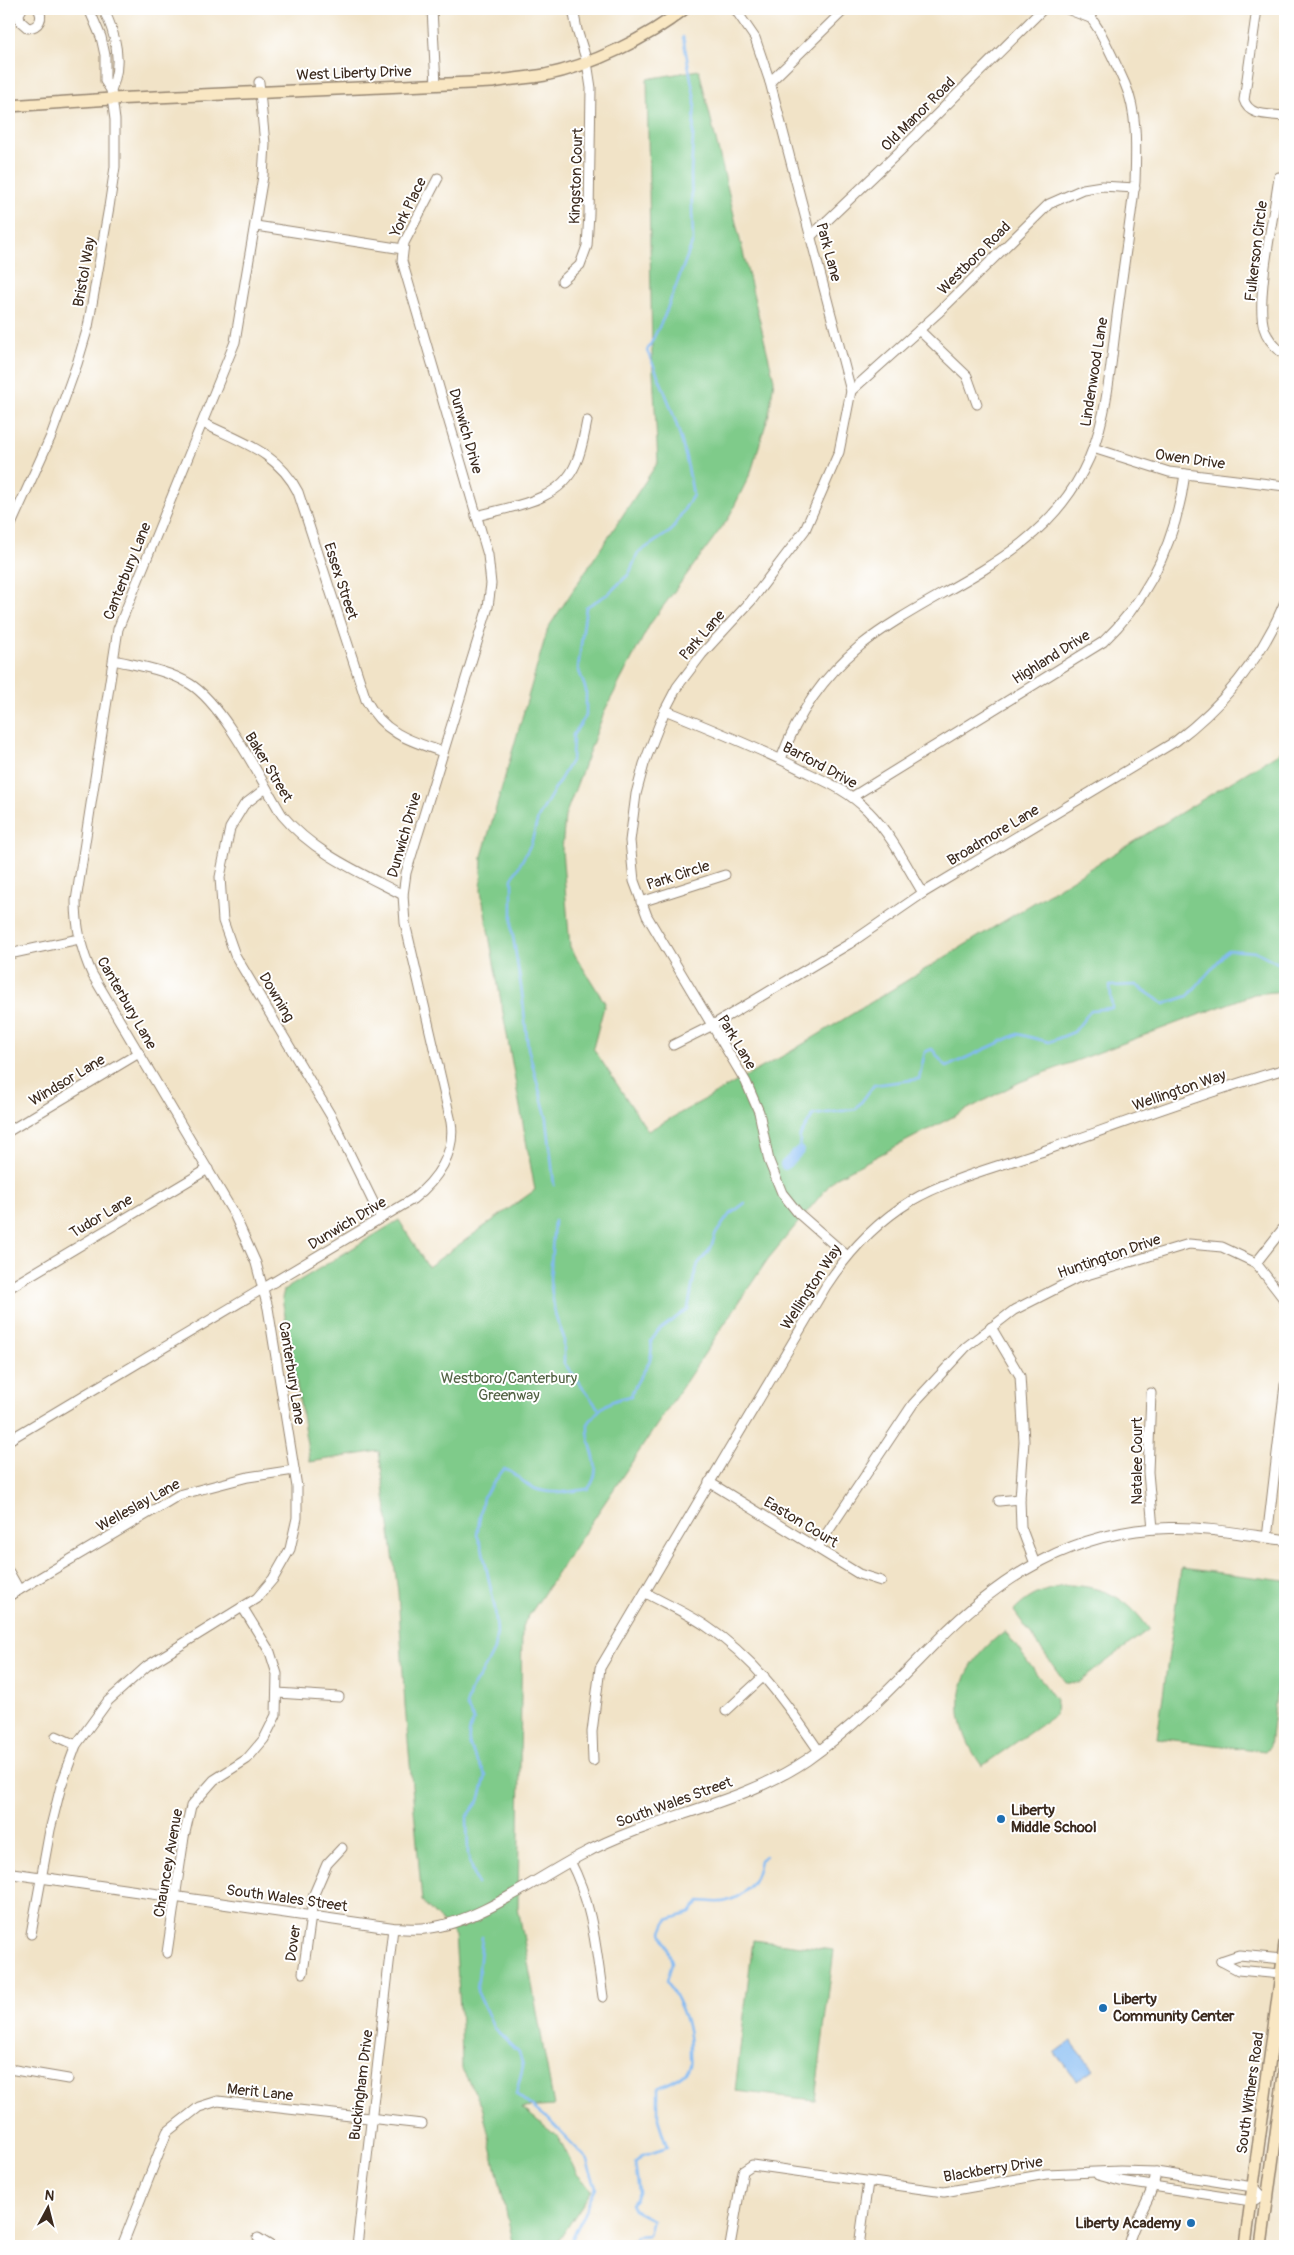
<svg xmlns="http://www.w3.org/2000/svg" width="1294" height="2255" font-family="Pangolin,sans-serif">
	<style>
		.green { fill: #7fcb8a; stroke: #5d7a54 }
		.water { fill: #82baf3; stroke: #5e7288 }
		.lines { fill: none; stroke-linecap: round; stroke-linejoin: round }
		.stream { stroke: #82baf3; stroke-width: 2.5 }
		.canal { stroke: #82baf3; stroke-width: 10 }
		.minor-casing { stroke: #968672; stroke-width: 11 }
		.tertiary-casing { stroke: #968672; stroke-width: 12 }
		.secondary-casing { stroke: #968672; stroke-width: 14 }
		.minor { stroke: #fff; stroke-width: 9 }
		.tertiary { stroke: #fff; stroke-width: 10 }
		.secondary { stroke: #f9e7c3; stroke-width: 11 }
		.poi-dot { fill: #1f6fb2; stroke: #fff; stroke-width: 2 }
		.labels { text-anchor: middle; stroke-width: 4; stroke-linejoin: round; paint-order: stroke }
		.street-label { font-size: 15px; fill: #3b2a1e; stroke: #fff }
		.park-label { font-size: 15px; fill: #536244; stroke: #fff }
		.poi-label { font-size: 15px; font-weight: bold; fill: #3b2a1e; stroke: #fff; text-anchor: start }
	</style>
	<rect width="100%" height="100%" fill="#fff"/>
	<filter id="ink" filterUnits="userSpaceOnUse"><feTurbulence type="fractalNoise" baseFrequency=".02" numOctaves="2"/><feDisplacementMap in="SourceGraphic" scale="10" xChannelSelector="R" yChannelSelector="G"/><feConvolveMatrix kernelMatrix="1 2 1 2 8 2 1 2 1" color-interpolation-filters="sRGB"/></filter>
	<filter id="wash" filterUnits="userSpaceOnUse"><feTurbulence type="fractalNoise" baseFrequency=".0096" numOctaves="4" result="noise"/><feDisplacementMap in="SourceGraphic" scale="20" xChannelSelector="R" yChannelSelector="G"/><feGaussianBlur stdDeviation="1.12" result="paint"/><feColorMatrix in="noise" values="0 0 0 0 0 0 0 0 0 0 0 0 0 0 0 0 0 1.4 0 .05"/><feComposite in="paint" operator="in"/></filter>
	<g filter="url(#wash)">
		<rect width="100%" height="100%" fill="#f1e3c7"/>
		<g class="green">
			<path d="M699,70L774,380L769,414L751,472L728,519L650,624L605,710L565,816L562,850L570,947L605,1003L593,1048L648,1131L790,1052L1285,749V991L1254,994L1020,1082L835,1178L768,1259L522,1626L518,1907L554,2106L522,2108L559,2138L577,2174L592,2190L555,2246H514L482,2106L462,2069L461,2023L455,1936L422,1901L405,1706L398,1592L379,1451L310,1462L282,1298L284,1290L399,1220L428,1267L535,1190L481,891L482,856L548,628L658,462L652,354L647,79Z"/>
			<path d="M1181,1568L1285,1581V1619L1270,1746L1265,1751L1157,1738Z"/>
			<path d="M1071,1585C1108,1588 1128,1599 1149,1629L1078,1683L1065,1682L1014,1611C1030,1594 1048,1588 1071,1585Z"/>
			<path d="M1005,1631L1056,1700L1055,1715L982,1766C945,1715 955,1668 1005,1631Z"/>
			<path d="M753,1940L834,1950L815,2100L735,2091Z"/>
		</g>
		<path class="water" d="M1071,2041L1093,2069L1077,2081L1055,2053Z"/>
		<g class="lines">
			<g class="stream">
				<path d="M799,1151L800,1136L813,1115L856,1109L874,1085L919,1079L925,1052L932,1049L946,1067L1018,1034L1049,1042L1074,1032L1091,1010L1112,1008L1110,986L1136,985L1164,1004L1188,996L1228,950L1257,952L1285,967"/>
				<path d="M554,1185L547,1119L528,1048L522,993L512,930V879L531,844L538,818L572,759L573,735L586,716V690L578,668L586,607L608,594L629,574L638,553L671,531L693,495C685,442 670,400 647,351L664,317L693,241L691,174L695,100L683,37"/>
				<path d="M554,1221L550,1280L555,1314L564,1338V1363L598,1408"/>
				<path d="M477,1884L468,1855L467,1817L479,1801L486,1776C475,1755 461,1743 474,1720L466,1706L471,1690L486,1666L494,1650L497,1632L495,1609L482,1547L477,1535L483,1497L504,1469C517,1473 522,1483 533,1488C550,1495 570,1492 588,1489C606,1466 586,1450 588,1424C600,1406 610,1400 631,1396C638,1372 655,1367 651,1341L659,1330L688,1309L694,1277L698,1264L711,1248L715,1235L729,1215L745,1203"/>
				<path d="M482,1937L477,1991L494,2028L519,2052L523,2066L516,2094L551,2122L586,2158L596,2187L569,2246"/>
				<path d="M631,2246L636,2236L649,2235L653,2220L634,2210L631,2204L636,2199L639,2192L635,2163L643,2155L667,2147L658,2119V2088C669,2082 684,2078 690,2066C691,2063 690,2057 690,2054C691,2026 681,2005 667,1981L672,1962L662,1932L667,1920L690,1913L699,1901C707,1901 719,1904 727,1901C748,1895 757,1880 760,1860L765,1856"/>
			</g>
			<path class="canal" d="M785,1165L799,1151"/>
		</g>
	</g>
	<g filter="url(#ink)">
		<g class="lines">
			<g class="minor-casing">
				<g id="minor">
					<path d="M22,9L19,14L20,21L28,28C39,27 44,18 38,9"/>
					<path d="M103,9C116,33 123,64 111,90"/>
					<path d="M432,9L436,85"/>
					<path d="M735,9L755,38L770,82L851,391L839,452L805,530L751,601L702,654L677,687L665,710L644,764L636,794L630,841L634,881L647,916L746,1082L759,1112L769,1161L782,1193L798,1213L846,1255"/>
					<path d="M1067,9L1090,18"/>
					<path d="M1257,9L1244,100C1249,117 1270,114 1285,116"/>
					<path d="M770,82L845,9"/>
					<path d="M1285,178L1279,177C1275,210 1255,300 1264,328C1267,339 1276,348 1285,355"/>
					<path d="M256,226L403,249"/>
					<path d="M811,236L899,152L1043,9"/>
					<path d="M562,281L580,265L587,246L589,214L591,88L587,62L577,30L573,9"/>
					<path d="M919,330L967,376L977,404"/>
					<path d="M851,391L938,313L1049,204L1083,189L1102,186L1135,188"/>
					<path d="M203,423C241,442 278,452 298,492L366,700C383,733 410,741 443,752"/>
					<path d="M1093,448L1169,472L1285,486"/>
					<path d="M476,516C513,506 560,502 576,463C582,450 584,435 587,421"/>
					<path d="M9,529L51,436L77,364L88,327L109,207L115,167V120L111,90L105,81V55L101,37L89,9"/>
					<path d="M114,660C139,666 168,670 190,684C223,704 261,780 282,815C314,853 359,872 403,895"/>
					<path d="M665,710C711,729 759,748 804,771C827,782 850,792 868,811C891,834 906,865 923,893"/>
					<path d="M781,759C797,715 824,676 860,646C936,586 1035,563 1083,471C1106,428 1109,379 1115,332C1121,282 1129,232 1135,182C1136,151 1138,113 1125,84C1117,66 1109,49 1100,32C1095,23 1090,19 1088,9"/>
					<path d="M266,788L244,805L230,828L220,877L223,921L235,955L331,1116L381,1218"/>
					<path d="M852,797L1103,642C1151,596 1176,540 1185,474"/>
					<path d="M641,902L725,875"/>
					<path d="M9,954L79,939"/>
					<path d="M673,1045L711,1026L849,944L923,893L1176,741C1225,704 1261,659 1285,602"/>
					<path d="M9,1131L139,1053"/>
					<path d="M1256,1263L1285,1226"/>
					<path d="M9,1288L208,1169"/>
					<path d="M991,1327L1020,1376L1024,1441L1020,1499L1021,1527L1035,1564"/>
					<path d="M1151,1393L1148,1472L1153,1529"/>
					<path d="M9,1440L413,1199C437,1180 456,1153 451,1122L405,923L403,895L406,873L488,607L491,584L488,555L402,261L404,243L438,178"/>
					<path d="M709,1482L859,1574L881,1581"/>
					<path d="M999,1501L1020,1499"/>
					<path d="M1267,1538L1285,1385"/>
					<path d="M817,1548L913,1404L966,1347L1014,1310L1077,1278L1189,1244L1222,1247L1256,1263L1283,1298L1285,1305"/>
					<path d="M9,1572L19,1590"/>
					<path d="M646,1593C666,1604 687,1613 706,1626C755,1658 787,1704 819,1751"/>
					<path d="M9,1596L179,1495L248,1477L294,1470"/>
					<path d="M277,1693L339,1697"/>
					<path d="M726,1711L764,1676"/>
					<path d="M56,1736L76,1745"/>
					<path d="M593,1761L592,1732L600,1668L826,1286C849,1251 875,1223 911,1201C947,1179 1007,1164 1049,1149C1127,1122 1206,1092 1285,1069"/>
					<path d="M570,1861C593,1904 596,1950 603,1997"/>
					<path d="M31,1934L50,1830L61,1786L76,1745L108,1701L147,1666L257,1598L273,1579L290,1549L297,1518V1487L268,1308L256,1263L234,1214L92,974C81,950 76,928 76,901L118,629L235,342L263,176L265,144L259,82"/>
					<path d="M167,1953L184,1837L191,1806L214,1780L247,1759L264,1739L276,1715L277,1674L270,1652L243,1608"/>
					<path d="M1221,1961L1239,1955L1283,1959"/>
					<path d="M1221,1961L1238,1970L1281,1974"/>
					<path d="M303,1973L314,1894L327,1864L342,1848"/>
					<path d="M9,2069L68,2079"/>
					<path d="M1098,2175L1120,2181L1251,2201L1257,2199"/>
					<path d="M258,2238L271,2246"/>
					<path d="M122,2246L167,2132L199,2107L218,2101L422,2124"/>
					<path d="M357,2246L393,1928"/>
					<path d="M730,2246L743,2171L752,2165L944,2192L1046,2174L1120,2171L1156,2172L1253,2187L1262,2197L1268,2199"/>
					<path d="M859,2246L868,2182"/>
					<path d="M1128,2246C1133,2219 1153,2199 1156,2172"/>
				</g>
			</g>
			<g class="tertiary-casing">
				<path id="tertiary" d="M9,1873L393,1928C404,1928 417,1930 428,1928C478,1923 538,1877 583,1854C655,1815 739,1806 807,1760C858,1724 895,1684 938,1640C1002,1575 1075,1530 1169,1528C1208,1527 1247,1535 1285,1540"/>
			</g>
			<g class="secondary-casing">
				<g id="secondary">
					<path d="M9,106L111,99L492,82C509,79 528,78 545,75C590,66 648,38 684,9"/>
					<path d="M1245,2246L1285,1944"/>
					<path d="M1261,2246L1285,2067"/>
				</g>
			</g>
			<use href="#minor" class="minor"/>
			<use href="#tertiary" class="tertiary"/>
			<use href="#secondary" class="secondary"/>
		</g>
	</g>
	<g class="poi-dot">
		<circle cx="1001" cy="1819" r="5"/>
		<circle cx="1103" cy="2008" r="5"/>
		<circle cx="1191" cy="2223" r="5"/>
	</g>
	<g class="labels">
		<g class="street-label">
			<text transform="translate(354 73) rotate(-2)" y="5">West Liberty Drive</text>
			<text transform="translate(918 114) rotate(-45)" y="5">Old Manor Road</text>
			<text transform="translate(576 176) rotate(-88)" y="5">Kingston Court</text>
			<text transform="translate(408 207) rotate(-64)" y="5">York Place</text>
			<text transform="translate(1256 251) rotate(-83)" y="5">Fulkerson Circle</text>
			<text transform="translate(829 252) rotate(75)" y="5">Park Lane</text>
			<text transform="translate(974 258) rotate(-45)" y="5">Westboro Road</text>
			<text transform="translate(84 272) rotate(-80)" y="5">Bristol Way</text>
			<text transform="translate(1094 372) rotate(-81)" y="5">Lindenwood Lane</text>
			<text transform="translate(466 431) rotate(74)" y="5">Dunwich Drive</text>
			<text transform="translate(1190 459) rotate(8)" y="5">Owen Drive</text>
			<text transform="translate(127 571) rotate(-68)" y="5">Canterbury Lane</text>
			<text transform="translate(341 581) rotate(72)" y="5">Essex Street</text>
			<text transform="translate(702 635) rotate(-49)" y="5">Park Lane</text>
			<text transform="translate(1051 657) rotate(-32)" y="5">Highland Drive</text>
			<text transform="translate(820 765) rotate(28)" y="5">Barford Drive</text>
			<text transform="translate(269 767) rotate(59)" y="5">Baker Street</text>
			<text transform="translate(404 835) rotate(-74)" y="5">Dunwich Drive</text>
			<text transform="translate(993 835) rotate(-31)" y="5">Broadmore Lane</text>
			<text transform="translate(678 875) rotate(-18)" y="5">Park Circle</text>
			<text transform="translate(277 997) rotate(59)" y="5">Downing</text>
			<text transform="translate(127 1003) rotate(60)" y="5">Canterbury Lane</text>
			<text transform="translate(737 1042) rotate(59)" y="5">Park Lane</text>
			<text transform="translate(67 1080) rotate(-31)" y="5">Windsor Lane</text>
			<text transform="translate(1179 1090) rotate(-19)" y="5">Wellington Way</text>
			<text transform="translate(101 1216) rotate(-31)" y="5">Tudor Lane</text>
			<text transform="translate(347 1223) rotate(-31)" y="5">Dunwich Drive</text>
			<text transform="translate(1109 1256) rotate(-19)" y="5">Huntington Drive</text>
			<text transform="translate(811 1287) rotate(-57)" y="5">Wellington Way</text>
			<text transform="translate(292 1373) rotate(81)" y="5">Canterbury Lane</text>
			<text transform="translate(1137 1461) rotate(-90)" y="5">Natalee Court</text>
			<text transform="translate(138 1505) rotate(-29)" y="5">Welleslay Lane</text>
			<text transform="translate(801 1522) rotate(31)" y="5">Easton Court</text>
			<text transform="translate(674 1802) rotate(-20)" y="5">South Wales Street</text>
			<text transform="translate(168 1863) rotate(-80)" y="5">Chauncey Avenue</text>
			<text transform="translate(287 1898) rotate(8)" y="5">South Wales Street</text>
			<text transform="translate(293 1943) rotate(-82)" y="5">Dover</text>
			<text transform="translate(361 2085) rotate(-83)" y="5">Buckingham Drive</text>
			<text transform="translate(260 2092) rotate(6)" y="5">Merit Lane</text>
			<text transform="translate(1250 2093) rotate(-82)" y="5">South Withers Road</text>
			<text transform="translate(993 2169) rotate(-9)" y="5">Blackberry Drive</text>
		</g>
		<g class="park-label">
			<text x="509" y="1383">Westboro/Canterbury<tspan x="509" dy="17">Greenway</tspan></text>
		</g>
		<g class="poi-label">
			<text x="1011" y="1815">Liberty<tspan x="1011" dy="17">Middle School</tspan></text>
			<text x="1113" y="2004">Liberty<tspan x="1113" dy="17">Community Center</tspan></text>
			<text x="1181" y="2228" text-anchor="end">Liberty Academy</text>
		</g>
	</g>
	<rect width="1294" height="2255" fill="none" stroke="#fff" stroke-width="30"/>
	<g transform="translate(48 2208) rotate(7)" stroke="#ffffff" stroke-width="4" paint-order="stroke">
	<path d="M0-4L9 19L0 12L-9 19Z" fill="#3b2a1e"/>
	<text y="-8" font-size="14" font-weight="bold" text-anchor="middle" fill="#3b2a1e">N</text>
	</g>
</svg>
